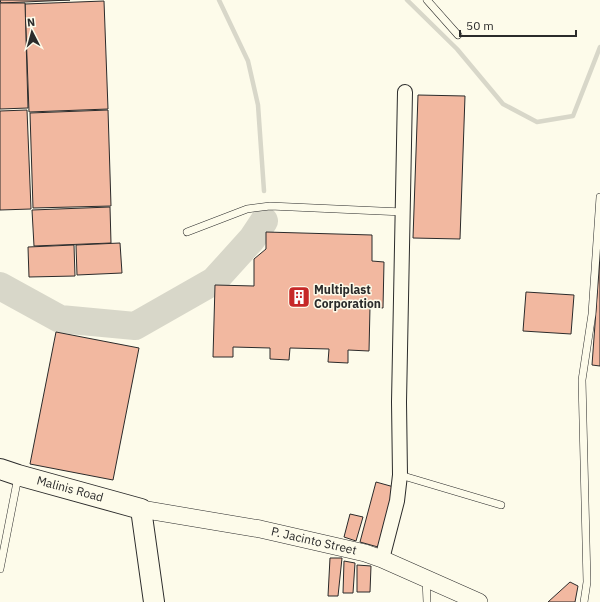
<svg xmlns="http://www.w3.org/2000/svg" width="600" height="602" font-family="'IBM Plex Sans',sans-serif">
	<style>
		.lines { fill: none; stroke-linecap: round; stroke-linejoin: round }
		.stream { stroke: #d8d7c9; stroke-width: 4.5 }
		.river { stroke: #d8d7c9; stroke-width: 28 }
		.building { fill: #f2b8a0; stroke: #2b2b2b }
		.service-casing { stroke: #2b2b2b; stroke-width: 8 }
		.minor-casing { stroke: #2b2b2b; stroke-width: 16 }
		.tertiary-casing { stroke: #2b2b2b; stroke-width: 18 }
		.secondary-casing { stroke: #2b2b2b; stroke-width: 22 }
		.service { stroke: #fdfbea; stroke-width: 7 }
		.minor { stroke: #fdfbea; stroke-width: 14 }
		.tertiary { stroke: #fdfbea; stroke-width: 17 }
		.secondary { stroke: #fdfbea; stroke-width: 20 }
		.labels { text-anchor: middle; stroke-width: 3; stroke-linejoin: round; paint-order: stroke }
		.poi-label { font-size: 12px; font-weight: bold; fill: #2b2b2b; stroke: #fdfbea; text-anchor: start }
		.street-label { font-size: 12px; fill: #2b2b2b; stroke: #fdfbea }
	</style>
	<rect width="100%" height="100%" fill="#fdfbea"/>
	<g class="lines">
		<g class="stream">
			<path d="M219,0L248,61L258,105L264,191"/>
			<path d="M407,0L457,49L503,104L537,122L573,116L600,47"/>
		</g>
		<path class="river" d="M0,286L60,319L135,326L214,281L252,239L264,221"/>
	</g>
	<g class="building">
		<path d="M0,0H70L1,3Z"/>
		<path d="M104,1L108,109L29,112L25,4Z"/>
		<path d="M0,3H25L28,108L0,109Z"/>
		<path d="M418,95L465,96L460,239L413,238Z"/>
		<path d="M27,110L31,209L0,210V111Z"/>
		<path d="M108,110L111,206L33,208L30,113Z"/>
		<path d="M110,207L111,243L34,246L32,210Z"/>
		<path d="M266,232L372,235V261L384,262L383,308L370,307L369,351L348,350V363L328,362L329,349L290,348L289,360L270,359V348L233,347V357H213L215,285L254,286V259L266,249Z"/>
		<path d="M120,243L122,273L77,275L76,245Z"/>
		<path d="M74,245L75,276L29,277L28,247Z"/>
		<path d="M600,256V366L592,365Z"/>
		<path d="M526,292L574,295L571,334L523,331Z"/>
		<path d="M56,332L139,348L113,480L30,464Z"/>
		<path d="M376,482L394,487L378,547L360,542Z"/>
		<path d="M350,514L363,517L356,541L344,537Z"/>
		<path d="M330,558H342L338,596H328Z"/>
		<path d="M344,561L355,563L353,593H343Z"/>
		<path d="M357,565L371,566L370,592H357Z"/>
		<path d="M570,582L578,586L575,602H548Z"/>
	</g>
	<g class="lines">
		<g class="service-casing">
			<g id="service">
				<path d="M427,0L458,35"/>
				<path d="M187,232L247,209L270,206L403,212"/>
				<path d="M400,475L501,505"/>
				<path d="M0,569L18,477"/>
				<path d="M426,578L427,602"/>
				<path d="M584,602L587,582L582,380L592,314L600,197"/>
			</g>
		</g>
		<g class="minor-casing">
			<path id="minor" d="M382,559L397,501L400,475L399,402L405,92"/>
		</g>
		<g class="tertiary-casing">
			<path id="tertiary" d="M141,509L260,529L365,553L382,559L479,602"/>
		</g>
		<g class="secondary-casing">
			<path id="secondary" d="M0,469L18,475L141,509L154,602"/>
		</g>
		<use href="#service" class="service"/>
		<use href="#minor" class="minor"/>
		<use href="#tertiary" class="tertiary"/>
		<use href="#secondary" class="secondary"/>
	</g>
	<defs>
		<g id="building-square" transform="scale(1.15)"><rect x="-9" y="-9" width="18" height="18" rx="4" fill="#c62828" stroke="#fdfbea"/><path d="M-4-6H4V6H1V3H-1V6H-4ZM-2.5-4.3h1.7v1.8h-1.7ZM.8-4.3h1.7v1.8H.8ZM-2.5-1h1.7V.8h-1.7ZM.8-1h1.7V.8H.8Z" fill="#fff"/></g>
	</defs>
	<g fill-rule="evenodd">
		<use href="#building-square" x="299" y="297"/>
	</g>
	<g class="labels">
		<g class="poi-label">
			<text x="314" y="294">Multiplast<tspan x="314" dy="14">Corporation</tspan></text>
		</g>
		<g class="street-label">
			<text transform="translate(70 489) rotate(15)" y="4">Malinis Road</text>
			<text transform="translate(314 541) rotate(13)" y="4">P. Jacinto Street</text>
		</g>
	</g>
	<g transform="translate(32 32) rotate(354)" stroke="#fdfbea" stroke-width="3" paint-order="stroke">
	<path d="M0-3L7 15L0 10L-7 15Z" fill="#2b2b2b"/>
	<text y="-6" font-size="11" font-weight="bold" text-anchor="middle" fill="#2b2b2b">N</text>
	</g>
	<path d="M460 30v6h116v-6" fill="none" stroke="#2b2b2b" stroke-width="2"/>
	<text x="466" y="30" font-size="12" fill="#2b2b2b" stroke="#fdfbea" stroke-width="3" paint-order="stroke">50 m</text>
</svg>
